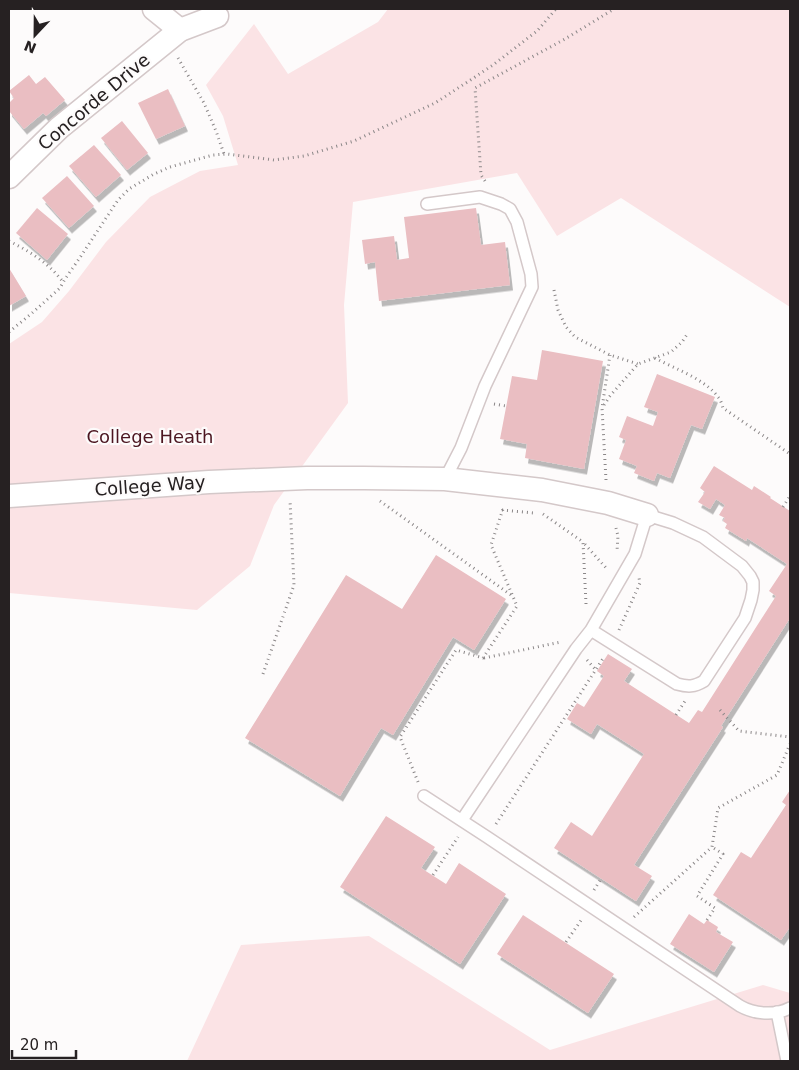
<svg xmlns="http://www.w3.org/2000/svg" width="799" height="1070" font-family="'DejaVu Sans',sans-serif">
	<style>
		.green { fill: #fbe3e5 }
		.building { fill: #eabec2; filter: url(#shadow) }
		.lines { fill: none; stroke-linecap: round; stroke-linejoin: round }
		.lane-casing { stroke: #d4c8c9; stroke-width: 14 }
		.street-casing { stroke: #d4c8c9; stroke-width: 25 }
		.path { stroke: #8b8788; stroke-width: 3; stroke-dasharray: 1 4; stroke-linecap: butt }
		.lane { stroke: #fff; stroke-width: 11 }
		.street { stroke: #fff; stroke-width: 22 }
		.labels { text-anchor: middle; stroke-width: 4.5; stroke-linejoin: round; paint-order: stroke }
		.street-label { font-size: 18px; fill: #262122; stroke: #fdfbfb }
		.park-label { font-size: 18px; fill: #4c1621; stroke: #fdfbfb }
	</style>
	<defs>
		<filter id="shadow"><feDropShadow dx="3" dy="5.5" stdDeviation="0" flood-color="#0004"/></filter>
	</defs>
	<rect width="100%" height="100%" fill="#fdfbfb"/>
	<g class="green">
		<path d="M388,9H790V307L621,198L557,236L517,173L353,202L344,305L348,403L274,505L250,566L197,610L9,593V344L42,322L69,291L106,242L150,197L200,171L238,165L223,116L206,85L254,24L288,74L378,22Z"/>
		<path d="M369,936L550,1050L763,985L790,993V1061H187L241,945Z"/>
	</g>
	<g class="building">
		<path d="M29,75L36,84L45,77L65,100L46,116L43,113L24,129L9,111V103L14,98L9,91Z"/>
		<path d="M168,89L185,126L156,139L138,103Z"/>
		<path d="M122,121L148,153L127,170L101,138Z"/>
		<path d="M94,145L121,175L96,197L69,166Z"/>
		<path d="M67,176L94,206L69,228L42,198Z"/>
		<path d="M37,208L68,234L47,260L16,233Z"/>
		<path d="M476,208L481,245L505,242L510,285L379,301L375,262L365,264L362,240L394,236L397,260L409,258L404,217Z"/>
		<path d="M9,268L26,296L9,306Z"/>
		<path d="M542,350L603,361L584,469L525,458L527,444L500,439L512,376L537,380Z"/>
		<path d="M657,374L715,397L702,429L691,425L670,478L657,473L654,481L634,473L637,466L619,459L626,440L619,437L627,416L653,426L658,412L644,407Z"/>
		<path d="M714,466L752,490L754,486L771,497L770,498L790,511V618L721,726L723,727L634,865L652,876L636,901L554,848L571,822L592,836L644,754L597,724L591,734L567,719L577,703L584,707L604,676L597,671L608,654L632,669L624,681L689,723L698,710L702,712L776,596L769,591L787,564L747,538L746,541L725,528L727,524L723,521L725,518L719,515L725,505L716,499L710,509L698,502L705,492L700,488Z"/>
		<path d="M436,555L506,599L474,650L453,637L393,735L381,728L340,796L245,738L346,575L402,609Z"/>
		<path d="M790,790V927L781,940L713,895L741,852L751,858L786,805L782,802Z"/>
		<path d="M386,816L435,847L421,868L446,884L459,863L506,894L460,964L340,887Z"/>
		<path d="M689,914L704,924L707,920L718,927L716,932L733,942L714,972L670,944Z"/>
		<path d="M523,915L614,974L588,1013L497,954Z"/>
	</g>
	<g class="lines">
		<g class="lane-casing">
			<g id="lane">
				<path d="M427,204L480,197L501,204L510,209L517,222L531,274L532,287L485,386L461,448L445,479"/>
				<path d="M424,796L487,837L740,1006C754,1014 775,1016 790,1008"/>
				<path d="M462,820L576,649L591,630L635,554L647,515L673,523L703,537L742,566L750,576L753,582V590L751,600L745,618L704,681C694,687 688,687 677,684L591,630"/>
				<path d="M777,1012L787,1061"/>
			</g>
		</g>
		<g class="street-casing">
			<g id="street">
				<path d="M154,9L180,30"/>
				<path d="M9,177L59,128L180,30L217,16"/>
				<path d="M9,496L209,482L307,478H364L445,479L542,490L608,503L647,515"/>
			</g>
		</g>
		<g class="path">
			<path d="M178,58L204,103L216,131L224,154"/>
			<path d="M485,181L481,175L475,88L565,39L614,9"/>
			<path d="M9,241C29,251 49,263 63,282"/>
			<path d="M554,290L558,310L566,327L575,337L610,355L638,364"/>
			<path d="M9,332L31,314L60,288L65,279L79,259L118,200L129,189L154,174L170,167L213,155L227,154L274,160L304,156L354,141L435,103L469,81L493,65L537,31L556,9"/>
			<path d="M655,358C675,369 705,379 718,397C721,400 722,405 723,408L790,454"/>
			<path d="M494,404L506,406"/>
			<path d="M604,405L610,396L638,364L671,352L682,342L688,333"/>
			<path d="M606,480L602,408L610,355"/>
			<path d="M380,501L511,595"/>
			<path d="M783,507L790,496"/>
			<path d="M502,510L534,513"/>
			<path d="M543,514L583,542"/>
			<path d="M616,528L618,536L617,551"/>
			<path d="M586,604L583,542L607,569"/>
			<path d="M619,630L640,583L639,578"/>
			<path d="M484,658L561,642"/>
			<path d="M587,660L596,670"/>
			<path d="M263,674L294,585L290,500"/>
			<path d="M720,710L739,731L790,737"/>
			<path d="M676,715L685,701"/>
			<path d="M418,782L400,737L456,650L483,658L517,606L491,545L504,506"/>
			<path d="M496,824L604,657"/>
			<path d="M433,875L458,837"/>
			<path d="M594,890L601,879"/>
			<path d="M634,917L712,847L718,808L777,775L790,744"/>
			<path d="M707,920L715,908L697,896L723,854L712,847"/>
			<path d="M566,942L582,919"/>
		</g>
		<use href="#lane" class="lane"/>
		<use href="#street" class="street"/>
	</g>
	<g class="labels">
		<g class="street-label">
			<text transform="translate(94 102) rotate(-40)" y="6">Concorde Drive</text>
			<text transform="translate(150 486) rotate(-4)" y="6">College Way</text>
		</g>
		<g class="park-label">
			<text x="150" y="443">College Heath</text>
		</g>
	</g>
	<rect width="799" height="1070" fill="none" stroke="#262122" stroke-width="20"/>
	<g transform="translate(35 35) rotate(202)" stroke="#fdfbfb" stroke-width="4" paint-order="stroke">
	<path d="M0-4L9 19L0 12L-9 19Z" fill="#262122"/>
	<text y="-8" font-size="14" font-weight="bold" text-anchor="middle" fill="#262122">N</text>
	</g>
	<path d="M12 1050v8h64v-8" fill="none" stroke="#262122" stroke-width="2.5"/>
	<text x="20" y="1050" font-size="15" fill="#262122" stroke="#fdfbfb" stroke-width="4" paint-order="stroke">20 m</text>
</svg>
